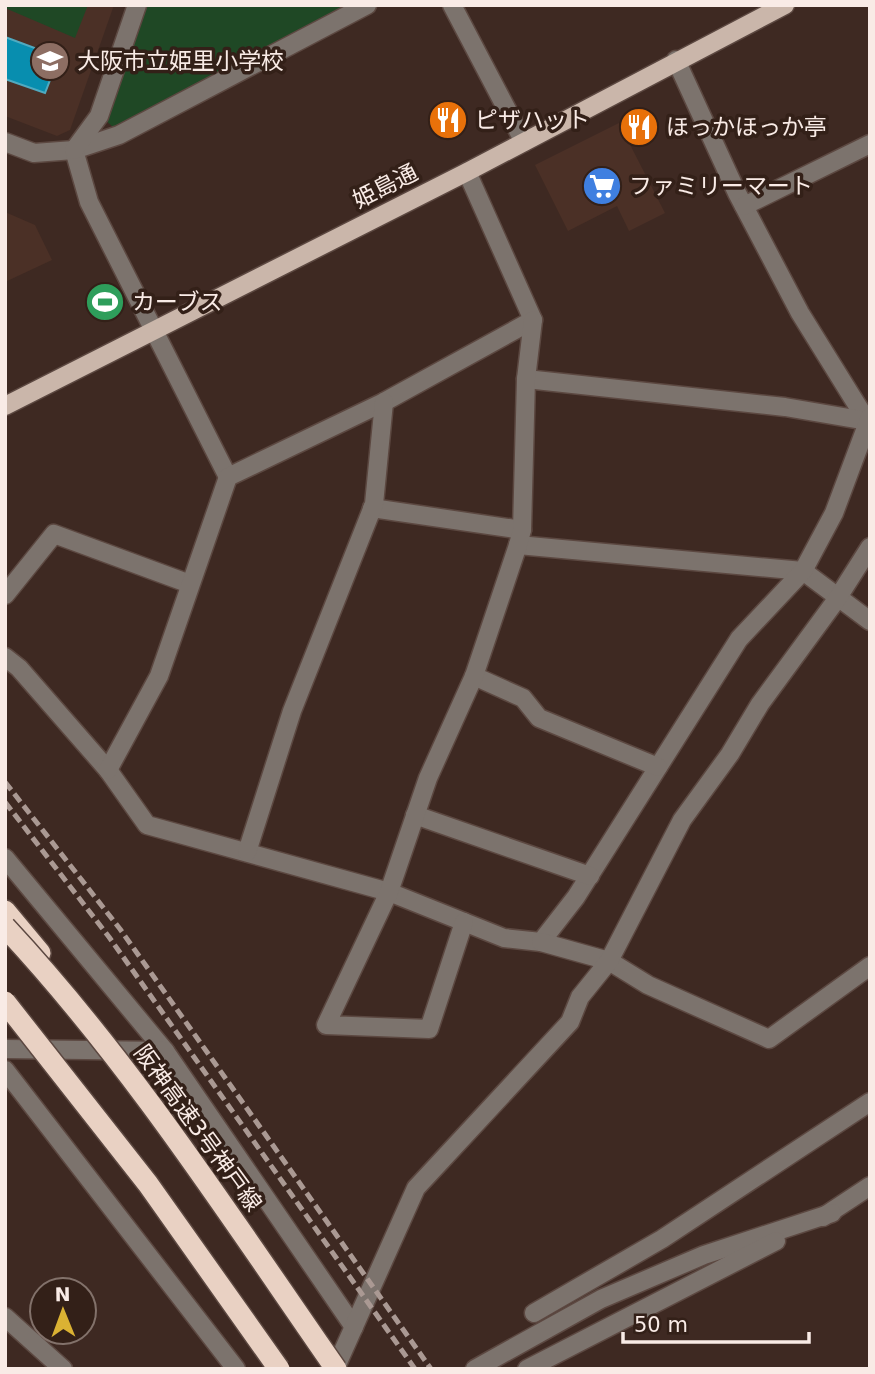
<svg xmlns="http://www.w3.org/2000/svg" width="875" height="1374" font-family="'DejaVu Sans','Noto Sans JP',sans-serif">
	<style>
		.built { fill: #4b3026 }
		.green { fill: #1f4825 }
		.water { fill: #088eaf; stroke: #50aac0; stroke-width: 2 }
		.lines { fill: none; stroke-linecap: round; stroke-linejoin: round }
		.minor-casing { stroke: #5c4841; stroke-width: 21 }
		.major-casing { stroke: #5c4841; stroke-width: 21 }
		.highway-casing { stroke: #5c4841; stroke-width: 24 }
		.minor { stroke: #7c736d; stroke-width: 18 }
		.major { stroke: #cab6aa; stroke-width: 18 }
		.highway { stroke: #e9d1c3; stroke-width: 21 }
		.rail { stroke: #aa9993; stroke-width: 5; stroke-dasharray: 10 5; stroke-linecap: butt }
		.highway-bridge-casing { stroke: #5c4841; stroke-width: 24; stroke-linecap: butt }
		.highway-bridge { stroke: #e9d1c3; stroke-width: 21 }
		.labels { text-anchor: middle; stroke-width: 7; stroke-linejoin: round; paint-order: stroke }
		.poi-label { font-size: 23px; fill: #f9ebe6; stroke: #332018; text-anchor: start }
		.street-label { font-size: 23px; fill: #f9ebe6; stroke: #332018 }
	</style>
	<rect width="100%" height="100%" fill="#3e2922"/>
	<g class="built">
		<path d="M5,5H114L70,130L57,136L5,116Z"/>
		<path d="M619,123L665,213L629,231L617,206L568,231L535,165Z"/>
		<path d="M5,212L35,225L52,260L5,282Z"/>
	</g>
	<g class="green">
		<path d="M5,5H88L75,38L5,8Z"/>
		<path d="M146,5H347L113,127L104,119Z"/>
	</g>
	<path class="water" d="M5,37L59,57L45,93L5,79Z"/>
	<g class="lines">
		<g class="minor-casing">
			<g id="minor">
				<path d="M452,5L524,142"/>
				<path d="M676,60L737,193L800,313L867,421"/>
				<path d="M5,142L34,153L74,150L119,135L367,5"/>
				<path d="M74,150L89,202L228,477"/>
				<path d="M74,150L99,116L137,5"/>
				<path d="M744,206L870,144"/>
				<path d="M526,379L785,407L867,421"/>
				<path d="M372,508L522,530"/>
				<path d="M518,545L803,571L870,621"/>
				<path d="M5,595L54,534L190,584"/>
				<path d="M5,657L19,668L108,770L147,825L389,892L504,938L541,942L576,897L739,639L803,571L834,513L870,417"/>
				<path d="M474,676L523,698L539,718L658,767"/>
				<path d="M108,770L159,676L228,477L384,402L533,320L467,172"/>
				<path d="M415,815L590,876"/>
				<path d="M247,852L292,711L374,504L384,402"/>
				<path d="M5,858L165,1051L354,1327"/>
				<path d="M464,922L429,1029L326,1025L389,892L428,778L474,676L518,545L522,530L526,379L533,320"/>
				<path d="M541,942L609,961L648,985L769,1039L870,966"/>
				<path d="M5,1049L165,1051"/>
				<path d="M5,1070L236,1369"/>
				<path d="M823,1217L870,1186"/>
				<path d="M534,1313L662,1239L870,1102"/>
				<path d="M5,1317L63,1369"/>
				<path d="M335,1369L416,1188L570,1022L580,997L609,961L682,820L730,754L760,704L837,599L870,547"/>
				<path d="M475,1369L601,1299L704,1255L832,1213"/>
				<path d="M527,1369L776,1241"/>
			</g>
		</g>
		<g class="major-casing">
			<path id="major" d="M5,406L467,172L785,5"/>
		</g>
		<g class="highway-casing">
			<path id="highway" d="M5,911L40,953"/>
		</g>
		<use href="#minor" class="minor"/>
		<use href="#major" class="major"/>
		<use href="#highway" class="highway"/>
		<g class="rail">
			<path d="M5,782L120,929L431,1369"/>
			<path d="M5,802L109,937L415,1369"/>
		</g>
		<g class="highway-bridge-casing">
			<g id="highway-bridge">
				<path d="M5,927C131,1062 231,1218 336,1369"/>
				<path d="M5,1002L148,1184L279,1369"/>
			</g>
		</g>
		<use href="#highway-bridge" class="highway-bridge"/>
	</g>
	<defs>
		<g id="school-disc" transform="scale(2.0125)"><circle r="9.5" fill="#8d6e63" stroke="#332018"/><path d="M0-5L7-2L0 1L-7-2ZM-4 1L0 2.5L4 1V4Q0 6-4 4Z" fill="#fff"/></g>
		<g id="restaurant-disc" transform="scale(2.0125)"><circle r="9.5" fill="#e8710a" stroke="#332018"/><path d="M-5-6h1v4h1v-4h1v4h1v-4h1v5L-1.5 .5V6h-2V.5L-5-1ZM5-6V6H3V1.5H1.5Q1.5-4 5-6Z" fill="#fff"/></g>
		<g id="supermarket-disc" transform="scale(2.0125)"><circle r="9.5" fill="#3f7fe0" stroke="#332018"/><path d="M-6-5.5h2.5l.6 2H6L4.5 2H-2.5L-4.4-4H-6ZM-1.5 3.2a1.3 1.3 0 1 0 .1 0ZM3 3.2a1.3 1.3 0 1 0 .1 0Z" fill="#fff"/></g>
		<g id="stadium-disc" transform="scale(2.0125)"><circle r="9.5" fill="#2e9e5b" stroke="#332018"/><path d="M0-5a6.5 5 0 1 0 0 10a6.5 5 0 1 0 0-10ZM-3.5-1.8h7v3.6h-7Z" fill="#fff"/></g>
	</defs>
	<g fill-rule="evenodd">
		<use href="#school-disc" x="50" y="61"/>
		<use href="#restaurant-disc" x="448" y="120"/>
		<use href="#restaurant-disc" x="639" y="127"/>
		<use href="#supermarket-disc" x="602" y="186"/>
		<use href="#stadium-disc" x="105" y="302"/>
	</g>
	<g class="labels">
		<g class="poi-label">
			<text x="77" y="69">大阪市立姫里小学校</text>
			<text x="475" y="128">ピザハット</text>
			<text x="666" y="135">ほっかほっか亭</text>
			<text x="629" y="194">ファミリーマート</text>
			<text x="132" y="310">カーブス</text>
		</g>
		<g class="street-label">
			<text transform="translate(385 186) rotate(-27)" y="8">姫島通</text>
			<text transform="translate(198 1128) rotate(54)" y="8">阪神高速3号神戸線</text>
		</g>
	</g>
	<rect width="875" height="1374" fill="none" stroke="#f9ebe6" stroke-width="14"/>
	<g transform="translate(63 1311) rotate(359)"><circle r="33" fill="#332018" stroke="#82716a" stroke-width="2"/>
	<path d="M0-5L12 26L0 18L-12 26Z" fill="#dbb233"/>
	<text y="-10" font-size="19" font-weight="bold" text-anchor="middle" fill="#f9ebe6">N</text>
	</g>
	<path d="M623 1332v10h186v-10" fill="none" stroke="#f9ebe6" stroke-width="3.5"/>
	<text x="634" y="1332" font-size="21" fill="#f9ebe6" stroke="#332018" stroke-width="5" paint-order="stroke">50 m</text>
</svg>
